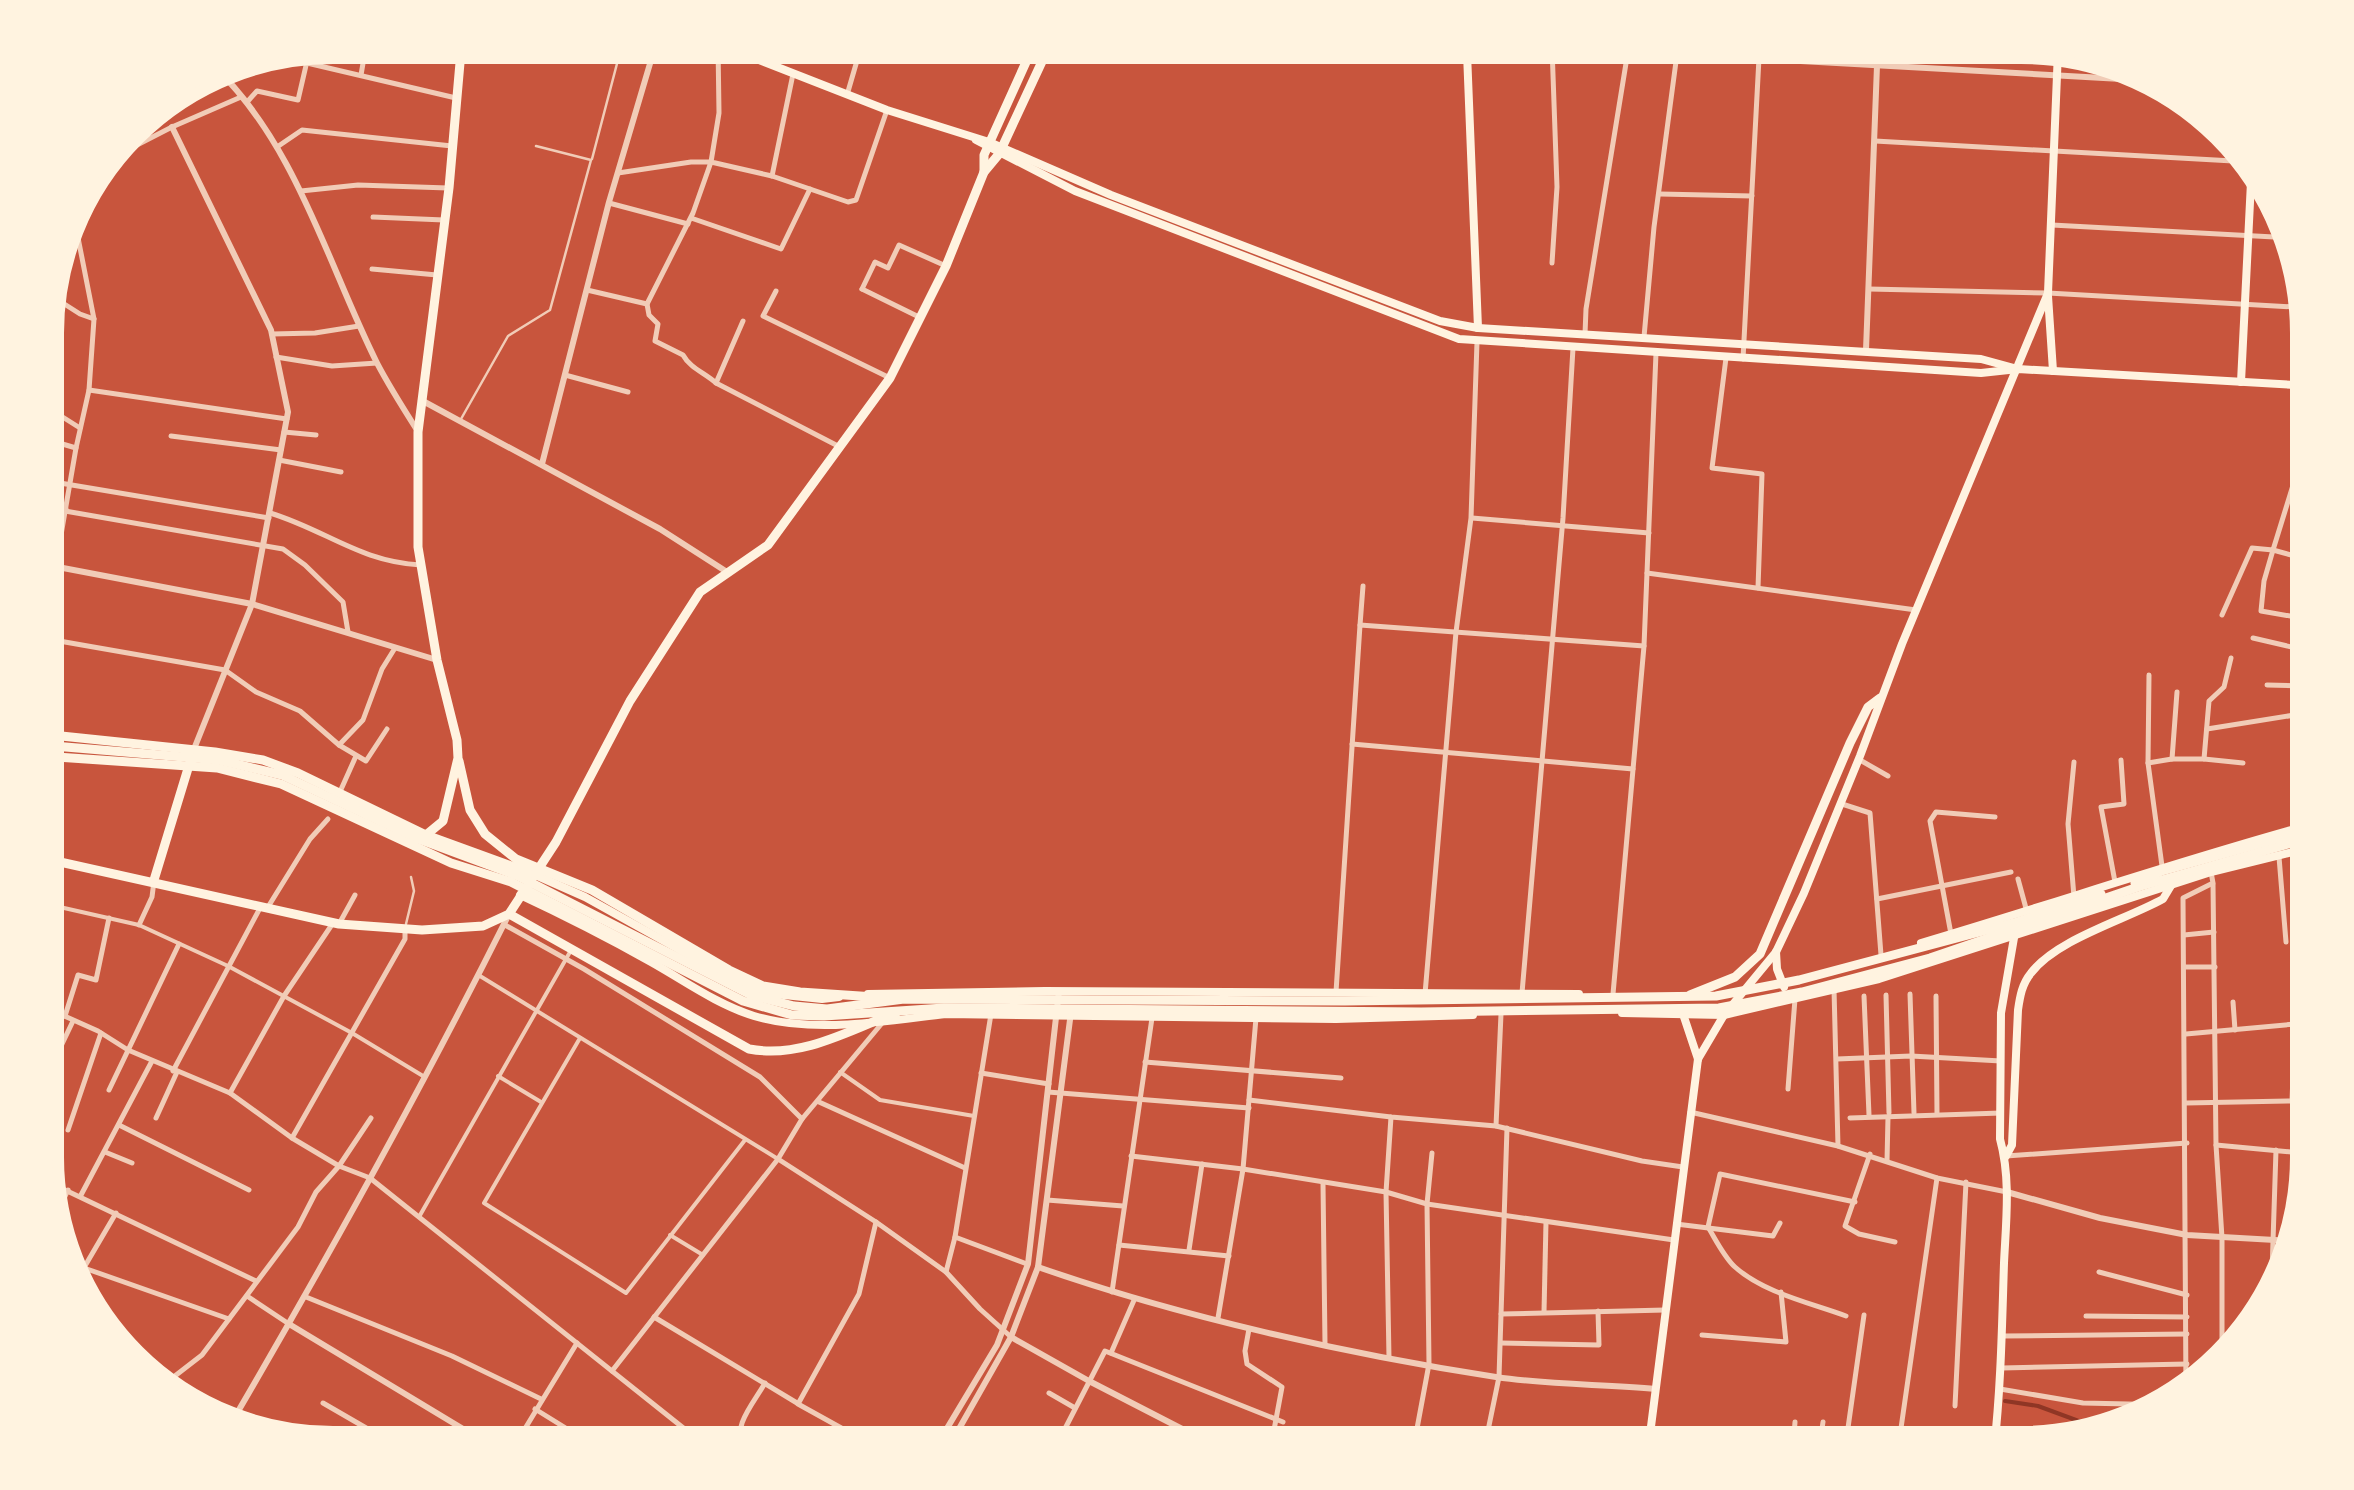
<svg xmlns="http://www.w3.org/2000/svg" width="2354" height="1490" font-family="Rubik,sans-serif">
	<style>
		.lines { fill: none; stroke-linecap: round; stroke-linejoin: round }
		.stream { stroke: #8f3625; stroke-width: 4 }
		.service { stroke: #f1ccb7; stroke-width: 2.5 }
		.pedestrian { stroke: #f1ccb7; stroke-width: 4 }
		.minor { stroke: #f1ccb7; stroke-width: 5 }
		.tertiary { stroke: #f1ccb7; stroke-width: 6 }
		.secondary { stroke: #fff3e0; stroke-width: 8 }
		.primary { stroke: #fff3e0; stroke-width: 9 }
		.trunk { stroke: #fff3e0; stroke-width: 9 }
		.rim { fill: none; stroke: #fff3e0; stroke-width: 12 }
	</style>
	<rect width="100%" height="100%" fill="#c8553d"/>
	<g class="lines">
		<path class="stream" d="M2005,1401L2038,1406L2103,1430"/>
		<g class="service">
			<path d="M592,159L619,56L650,51"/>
			<path d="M461,419L508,336L550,310L591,160L536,146"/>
			<path d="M406,924L414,891L411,877"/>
		</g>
		<g class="pedestrian">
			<path d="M42,903L139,925L228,966L352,1033L423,1076"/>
			<path d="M480,976L778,1159"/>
			<path d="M580,1038L484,1203L626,1293L745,1140"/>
			<path d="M840,1072L880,1100L974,1116"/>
			<path d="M498,1076L541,1102"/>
			<path d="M419,1217L570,952"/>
			<path d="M670,1235L703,1255"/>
		</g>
		<g class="minor">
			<path d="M718,45L719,113L711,162L772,176L848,202L856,200L887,110"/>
			<path d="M307,63L456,98"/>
			<path d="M361,75L367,40"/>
			<path d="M847,95L863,40"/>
			<path d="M248,101L257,91L298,100L311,44"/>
			<path d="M1875,141L2251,162"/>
			<path d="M277,147L302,130L452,146"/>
			<path d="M100,164L172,127L241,97"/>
			<path d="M772,176L793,74"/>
			<path d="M301,191L358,185L448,188"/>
			<path d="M1660,194L1752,196"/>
			<path d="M609,203L688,224"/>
			<path d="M373,217L444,220"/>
			<path d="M691,218L781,249L810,189"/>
			<path d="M2052,225L2291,238"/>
			<path d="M1552,263L1557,187L1552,47"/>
			<path d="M372,269L437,275"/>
			<path d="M862,289L875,262L888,268L899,245L946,266"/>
			<path d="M862,289L919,317"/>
			<path d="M1869,289L2048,293L2312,308"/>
			<path d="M587,290L647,304L693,213L711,162H691L618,173"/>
			<path d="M44,291L80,314L94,319"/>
			<path d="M776,291L763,316L890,378"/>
			<path d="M647,304L649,315L658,324L655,341L683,355C690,368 705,373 716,383L838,446"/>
			<path d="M272,334L315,333L359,326"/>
			<path d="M1585,334L1586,309L1628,51"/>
			<path d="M1644,337L1654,227L1677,54"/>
			<path d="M276,357L332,366L377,363"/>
			<path d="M1726,358L1712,468L1762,474L1758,588"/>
			<path d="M1743,359L1759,58"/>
			<path d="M565,375L628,392"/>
			<path d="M716,383L743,321"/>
			<path d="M89,390L287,419"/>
			<path d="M42,404L80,428"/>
			<path d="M284,432L316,435"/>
			<path d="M171,436L281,450"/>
			<path d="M42,438L76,448"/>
			<path d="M279,460L341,472"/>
			<path d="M2298,462L2313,467"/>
			<path d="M42,480L269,518"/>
			<path d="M42,505L66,509"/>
			<path d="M65,511L283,549L305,565L343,602L348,632"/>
			<path d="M270,513C326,530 360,562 421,565"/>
			<path d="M1472,518L1649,533"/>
			<path d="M2313,561L2273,550L2264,581L2261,611L2313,620"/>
			<path d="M1647,573L1916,610"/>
			<path d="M2222,615L2252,548L2273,550L2294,482"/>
			<path d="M2303,617L2313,566"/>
			<path d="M1360,625L1363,586"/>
			<path d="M42,638L225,670L256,692L300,711L339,745L366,761L387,729"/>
			<path d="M2253,638L2313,652"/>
			<path d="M42,645L76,448L89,390L94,319L71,202"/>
			<path d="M2149,675L2148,763L2162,866"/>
			<path d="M2267,685L2305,686"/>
			<path d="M2207,729L2301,714"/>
			<path d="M1352,744L1633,769"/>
			<path d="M339,745L363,720L382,669L395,648"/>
			<path d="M2172,759L2177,692"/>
			<path d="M2204,759L2243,763"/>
			<path d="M1860,760L1888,776"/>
			<path d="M2148,763L2172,759H2204L2209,701L2224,687L2231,658"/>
			<path d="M339,794L356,756"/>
			<path d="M1842,804L1870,813L1881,955"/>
			<path d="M2312,824L2301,714L2313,633"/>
			<path d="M2279,857L2286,942"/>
			<path d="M2018,879L2027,912"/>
			<path d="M2115,882L2101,807L2124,804L2121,760"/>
			<path d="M2213,884L2216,1145L2222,1238V1360"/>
			<path d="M46,885L50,862"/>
			<path d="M2074,897L2068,824L2074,762"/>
			<path d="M1877,899L2011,872"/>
			<path d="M268,907L310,839L328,819"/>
			<path d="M339,924L355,895"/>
			<path d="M139,925L152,897L154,881"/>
			<path d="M505,925L584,969L760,1077L802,1119"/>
			<path d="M1951,934L1930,821L1936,812L1995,817"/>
			<path d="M2184,935L2214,932"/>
			<path d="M2185,967H2215"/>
			<path d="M1834,989L1838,1146"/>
			<path d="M1336,992L1360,625L1644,646"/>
			<path d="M1522,993L1563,518L1573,348"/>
			<path d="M1425,994L1456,632L1471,518L1477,342"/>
			<path d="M1613,994L1644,646L1656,353"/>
			<path d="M1910,994L1914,1113"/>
			<path d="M1886,995L1889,1113"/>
			<path d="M1864,996L1869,1115"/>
			<path d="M1936,996L1937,1114"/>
			<path d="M2233,1002L2235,1030"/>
			<path d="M42,1006L98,1031L128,1050L230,1093L292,1138L339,1166L370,1178L711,1450"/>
			<path d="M65,1016L78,975L96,980L109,918"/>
			<path d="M2295,1024L2292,1101L2313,1102"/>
			<path d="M2186,1034L2295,1024L2313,1028"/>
			<path d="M42,1059L52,1064"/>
			<path d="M1837,1059L1911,1056L2001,1061"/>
			<path d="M1145,1062L1341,1078"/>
			<path d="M173,1071L260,908"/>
			<path d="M981,1073L1049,1084"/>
			<path d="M42,1086L73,1021"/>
			<path d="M1788,1089L1795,999"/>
			<path d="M109,1090L179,944"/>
			<path d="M1048,1092L1249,1108"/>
			<path d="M230,1093L284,996L333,923"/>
			<path d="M1249,1100L1391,1117L1496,1126L1642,1161L1683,1167"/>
			<path d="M819,1102L965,1168"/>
			<path d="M2186,1103L2292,1101"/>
			<path d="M1690,1112L1838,1146L1937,1178L2007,1192"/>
			<path d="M156,1118L177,1072"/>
			<path d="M1850,1118L2001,1113"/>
			<path d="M119,1125L249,1190"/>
			<path d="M1496,1126L1501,1014"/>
			<path d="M68,1130L101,1033"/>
			<path d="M292,1138L405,939V931"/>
			<path d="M2216,1145L2313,1154"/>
			<path d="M105,1152L132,1163"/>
			<path d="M1870,1154L1845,1226L1859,1234L1895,1242"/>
			<path d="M1131,1156L1243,1169L1386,1192L1427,1204L1674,1240"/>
			<path d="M2006,1156L2187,1143"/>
			<path d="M778,1159L876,1222L946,1272L955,1237L991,1014"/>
			<path d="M1887,1161L1888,1117"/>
			<path d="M42,1179L256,1281"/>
			<path d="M1323,1184L1325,1344"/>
			<path d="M81,1195L152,1061"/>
			<path d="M1047,1200L1123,1206"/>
			<path d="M47,1204L59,1209L68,1190"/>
			<path d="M876,1222L859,1294L798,1404L881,1450"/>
			<path d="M1676,1224L1773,1236L1780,1223"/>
			<path d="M955,1237L1027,1264"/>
			<path d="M1119,1245L1229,1256"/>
			<path d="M1189,1250L1202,1164"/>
			<path d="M84,1268L229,1319"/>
			<path d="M946,1272L980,1309L1011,1337"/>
			<path d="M2099,1272L2187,1295"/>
			<path d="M75,1283L116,1213"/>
			<path d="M1112,1292L1152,1018"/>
			<path d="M247,1296L289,1324"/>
			<path d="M306,1297L452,1356L541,1399"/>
			<path d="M2271,1302L2276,1150"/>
			<path d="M1544,1312L1546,1222"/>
			<path d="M1501,1314L1665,1310"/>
			<path d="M1846,1316C1811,1303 1764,1293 1735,1267C1724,1257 1716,1240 1708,1227L1720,1174L1855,1202"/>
			<path d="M2086,1316L2187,1317"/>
			<path d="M654,1317L797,1403"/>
			<path d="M1218,1318L1243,1169L1256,1018"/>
			<path d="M1249,1329L1245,1351L1247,1364L1282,1387L1274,1430L1284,1438V1450"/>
			<path d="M1702,1335L1786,1342L1781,1292"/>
			<path d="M2003,1336L2187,1334"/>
			<path d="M1501,1343L1599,1345L1598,1311"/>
			<path d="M1111,1353L1135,1298"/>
			<path d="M1389,1358L1386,1192L1391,1117"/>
			<path d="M2002,1368L2187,1364"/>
			<path d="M612,1371L778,1159L802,1119L883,1022"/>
			<path d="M158,1389L202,1355L298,1227L316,1192L339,1166L371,1118"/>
			<path d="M2000,1389L2083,1403L2174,1405"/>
			<path d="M1049,1393L1075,1408"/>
			<path d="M2186,1394L2183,898L2213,883L2211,872"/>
			<path d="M323,1403L380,1436L396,1450"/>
			<path d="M1955,1406L1966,1182"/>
			<path d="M535,1409L585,1440L582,1450"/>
			<path d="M1011,1446L1027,1450"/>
			<path d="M1650,1446L1687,1450"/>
			<path d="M1485,1447L1522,1450"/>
			<path d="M1793,1449L1795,1422"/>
			<path d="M1819,1449L1823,1422"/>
			<path d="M1845,1449L1864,1315"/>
			<path d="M1898,1449L1937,1178"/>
			<path d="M512,1450L577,1343"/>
			<path d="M742,1450C732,1426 753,1404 765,1383"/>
			<path d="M1054,1450L1105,1351L1283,1422"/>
			<path d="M1413,1450L1429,1364L1427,1204L1432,1153"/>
			<path d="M1484,1450L1499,1377L1507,1128"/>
		</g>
		<g class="tertiary">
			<path d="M1462,42L2157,81"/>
			<path d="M214,66C297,146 327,263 377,363C389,386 403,408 417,430"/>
			<path d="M172,127L271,330L288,412L252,604L194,749"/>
			<path d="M1866,350L1878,40"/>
			<path d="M421,400L660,529L727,572"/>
			<path d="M542,464L609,202L657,40"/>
			<path d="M42,564L252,604L437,660"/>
			<path d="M2007,1192L2100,1218L2187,1235L2292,1241"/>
			<path d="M1038,1267C1181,1317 1347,1354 1496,1377C1549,1385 1603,1384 1656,1389"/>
			<path d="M289,1324L498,1450"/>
			<path d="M1011,1337L1089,1381L1223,1450"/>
			<path d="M233,1420C330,1254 423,1086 509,914"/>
			<path d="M934,1450L997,1345L1028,1264L1059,991"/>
			<path d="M947,1450L1011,1337L1038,1267L1071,1012"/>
		</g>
		<g class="secondary">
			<path d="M708,40L887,110L989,142L1111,195L1440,321L1478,328L1981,359L2014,368"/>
			<path d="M1461,40L1467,53L1478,328"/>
			<path d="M976,140L1075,191L1459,339L1981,373L2018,369L2313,386"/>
			<path d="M2048,296L2053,371"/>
			<path d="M2241,382L2252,162"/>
			<path d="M533,874L585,897L725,975L765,993L822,999L839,997"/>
			<path d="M520,895C565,916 608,938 651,962C685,981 716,1004 754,1016C813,1034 885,1021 946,1014L1336,1019L1473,1015"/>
			<path d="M1921,943C2053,904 2181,860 2313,824"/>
			<path d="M1776,952L1777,969L1784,987"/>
			<path d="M868,994L1045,991L1579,994"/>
			<path d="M1622,1013L1724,1015L1879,979L2211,872L2313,847"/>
			<path d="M1683,1014L1698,1059"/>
			<path d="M2006,1156L2012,1145L2018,1010C2020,996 2022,984 2031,973C2057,939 2125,920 2163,899L2172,884"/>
			<path d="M1994,1449C2001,1387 2002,1325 2004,1263C2006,1221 2011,1179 2000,1139L2001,1013L2015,932"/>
			<path d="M1648,1450L1698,1059L1724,1015L1776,952L1804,893L1860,756L1902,644L2048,293L2058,51"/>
		</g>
		<g class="primary">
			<path d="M984,172V155L1036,40"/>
			<path d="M42,734L215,752L263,760L298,773L426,835L533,874"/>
			<path d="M459,761L470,810L485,834L516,859L592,890L729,970L763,986L800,992L890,998"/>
			<path d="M426,835L443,821L458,758L457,740L437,660L418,547V432L449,188L462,40"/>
			<path d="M42,858L339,924L422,930L483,926L509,914L556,842L630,701L700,592L768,545L890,378L946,266L984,172L999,154L1052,40"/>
			<path d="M154,880L190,762"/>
			<path d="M509,914L749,1049C800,1059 849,1031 897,1012"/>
		</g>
		<g class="trunk">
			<path d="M42,745L219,760L282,775L416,838L518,876L751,995L794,1006L827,1009L904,999L1345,1001L1716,996L1799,980L2017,922L2101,894"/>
			<path d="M42,756L217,768L281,784L451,863L511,882L743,1001L792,1015L824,1016L944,1008L1421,1012L1719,1008L1802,992L1930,958L2141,886L2313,837"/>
			<path d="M2135,883L2162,871L2313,829"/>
			<path d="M1690,995L1735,977L1760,954L1850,743L1868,707L1880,698"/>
		</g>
	</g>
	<path d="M0 0H2354V1490H0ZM333 58H2021A275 275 0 0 1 2296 333V1157A275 275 0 0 1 2021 1432H333A275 275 0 0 1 58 1157V333A275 275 0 0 1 333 58Z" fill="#fff3e0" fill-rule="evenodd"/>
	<path class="rim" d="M333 58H2021A275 275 0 0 1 2296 333V1157A275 275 0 0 1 2021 1432H333A275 275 0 0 1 58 1157V333A275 275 0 0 1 333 58Z"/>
</svg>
